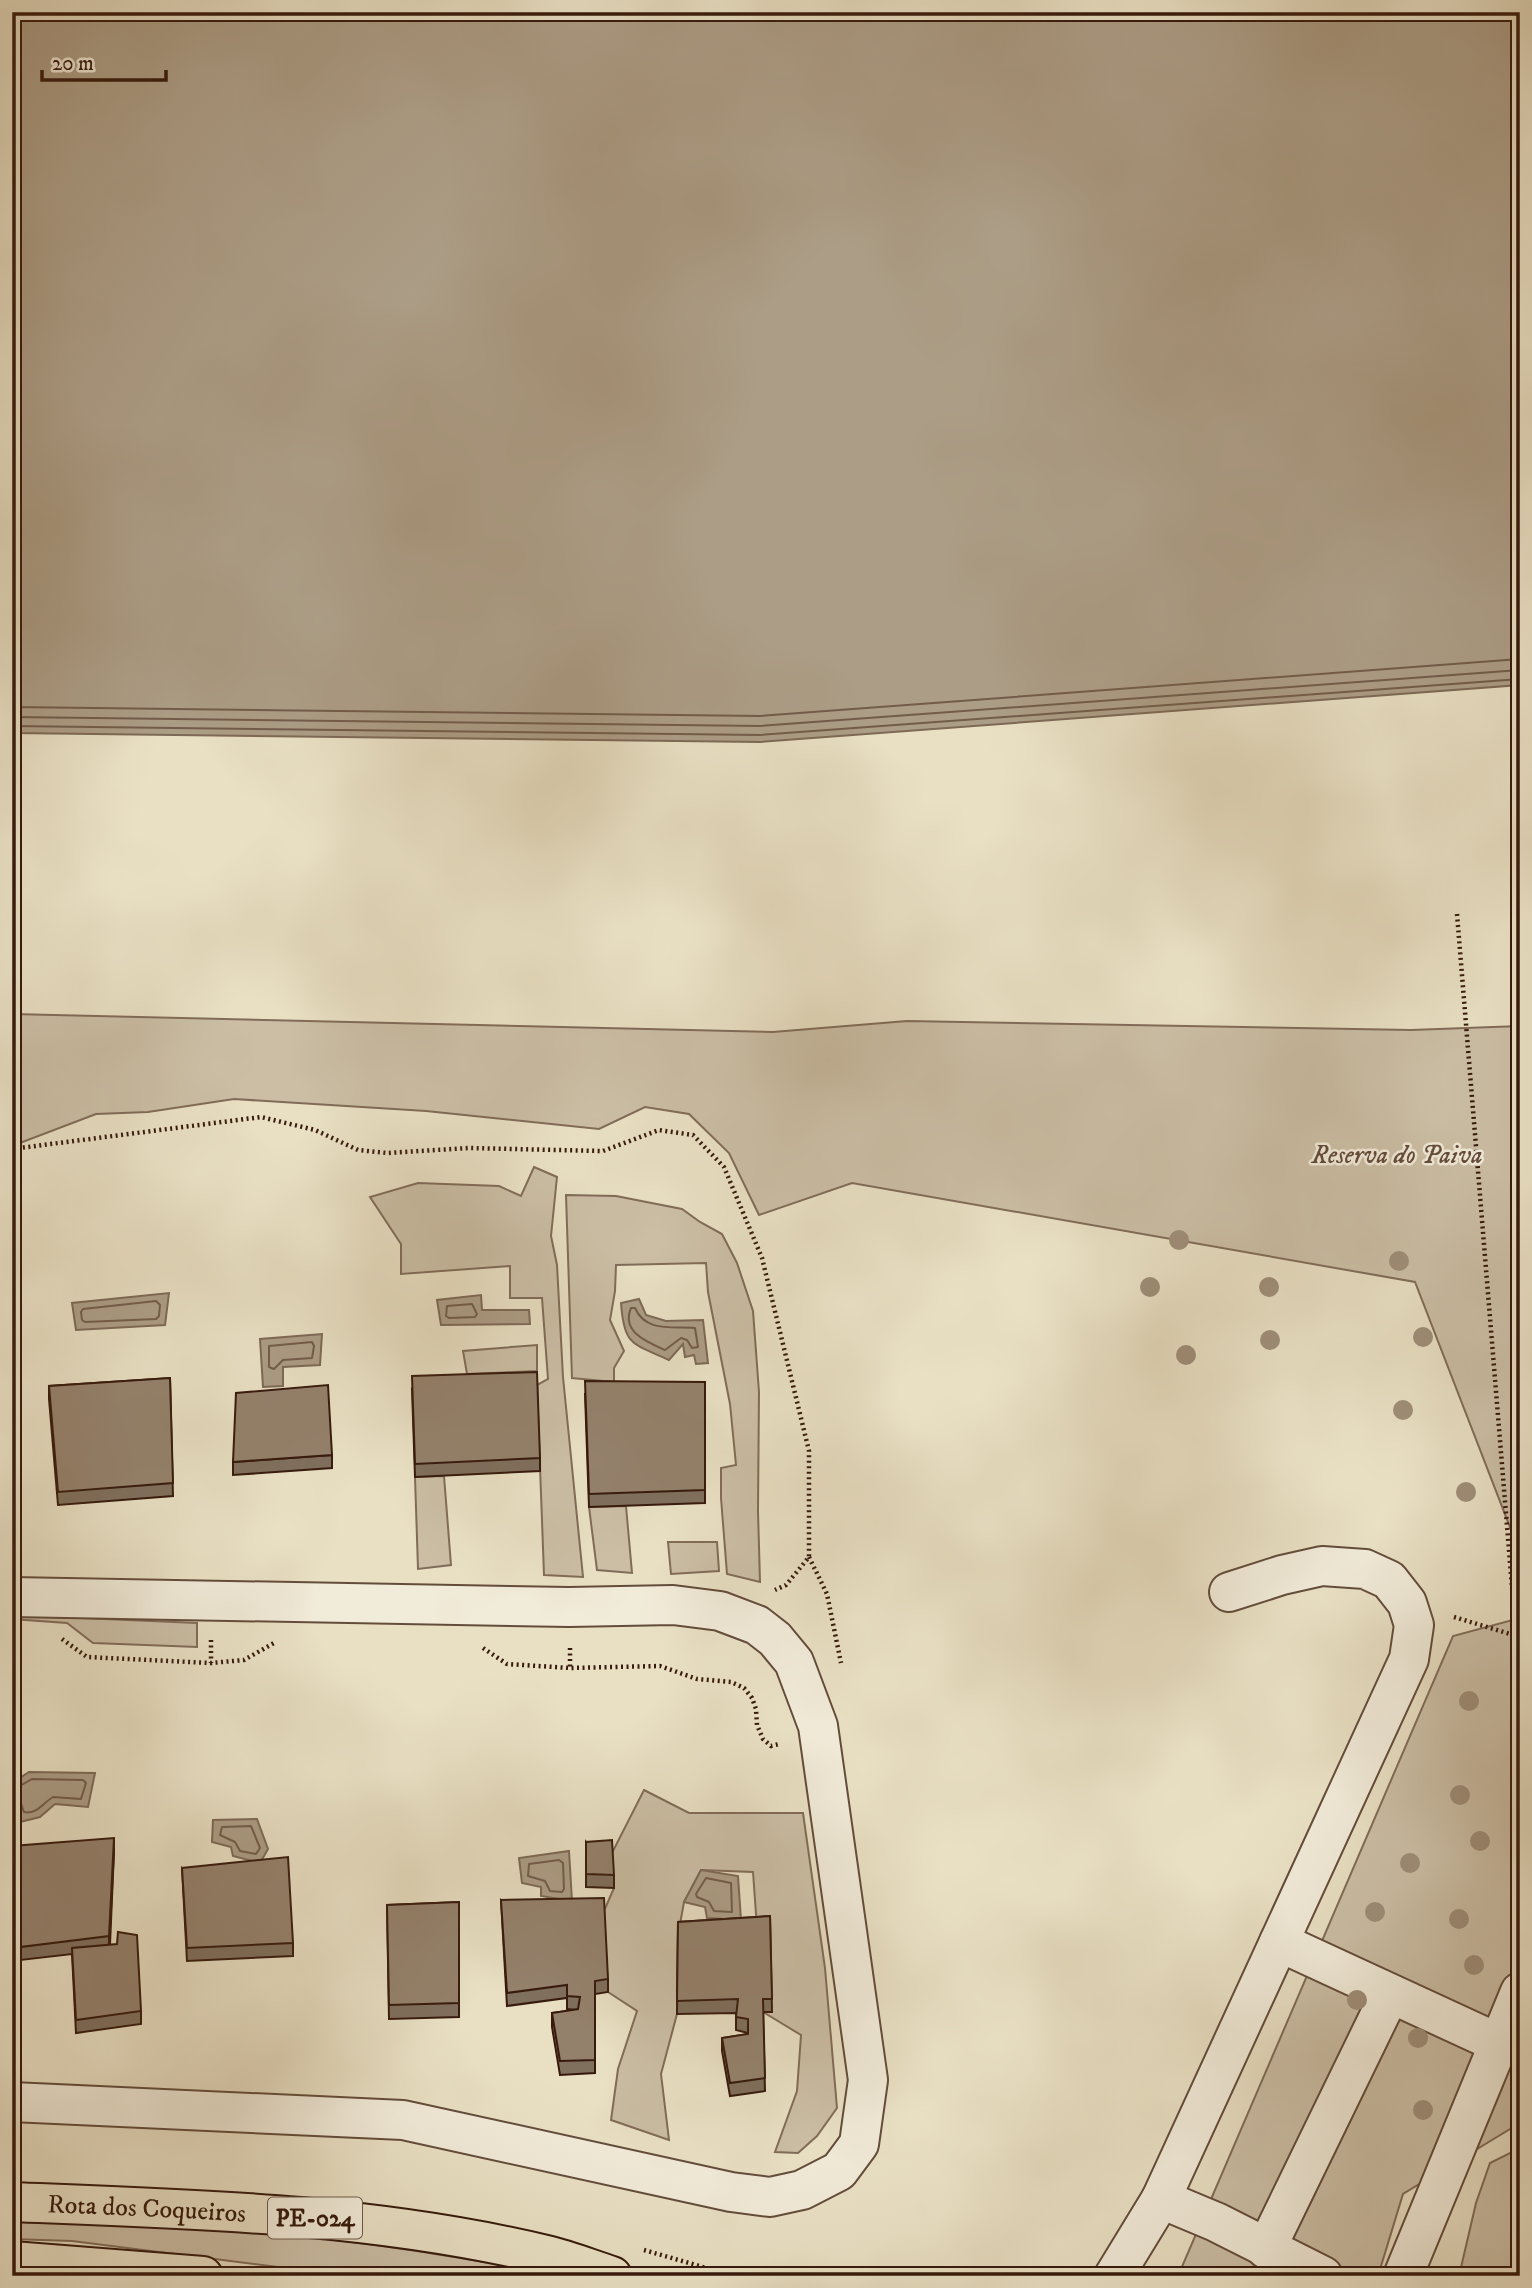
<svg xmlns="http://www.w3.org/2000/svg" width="1532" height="2288" font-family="'IM FELL DW Pica',serif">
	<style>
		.green { fill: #cbbea5; stroke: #816c59; stroke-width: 2 }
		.water { fill: #ac9d86; stroke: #7d6956; stroke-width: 2 }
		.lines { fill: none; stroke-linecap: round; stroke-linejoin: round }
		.shore { stroke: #725c4a; stroke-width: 2 }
		.minor-casing { stroke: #644c3b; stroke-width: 42 }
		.major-casing { stroke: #371a0d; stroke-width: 42 }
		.path { stroke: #371a0d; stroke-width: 4.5; stroke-dasharray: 2 3.5; stroke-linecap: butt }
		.minor { stroke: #f1ebd9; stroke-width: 38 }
		.major { stroke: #e9e0c4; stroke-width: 38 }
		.tree { fill: #9f8e79 }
		.wall { fill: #7f6f5d; stroke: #371a0d; stroke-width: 2 }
		.shaded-wall { fill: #685a4c; stroke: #371a0d; stroke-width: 2 }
		.building { fill: #94816c; stroke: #371a0d; stroke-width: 2 }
		.labels { text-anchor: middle; stroke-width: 5; stroke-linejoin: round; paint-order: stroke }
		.shield { fill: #f1ebd9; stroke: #6f594a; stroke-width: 2 }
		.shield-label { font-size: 24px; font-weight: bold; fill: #371a0d }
		.park-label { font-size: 26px; font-style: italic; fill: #634b3b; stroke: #f1ebd9 }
		.street-label { font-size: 26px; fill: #371a0d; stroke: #f1ebd9 }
	</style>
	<rect width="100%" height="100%" fill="#e9e0c4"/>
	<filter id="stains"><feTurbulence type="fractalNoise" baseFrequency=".00286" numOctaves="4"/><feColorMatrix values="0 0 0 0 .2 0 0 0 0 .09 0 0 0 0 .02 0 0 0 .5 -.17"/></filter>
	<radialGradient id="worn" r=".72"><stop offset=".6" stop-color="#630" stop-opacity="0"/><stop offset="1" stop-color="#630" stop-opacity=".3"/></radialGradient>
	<g class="green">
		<path d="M12,1014L773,1032L907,1021L1411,1030L1520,1026V1553L1415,1282L852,1183L759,1215L729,1153L689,1114L645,1107L599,1129L426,1111L234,1099L148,1112L96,1114L20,1143L12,1142Z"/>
		<path d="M534,1167L557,1177L551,1236L557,1265L563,1377L583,1577L544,1575L537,1385L548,1379L542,1298H510V1266L401,1274V1244L370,1197L418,1183L499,1186L521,1196Z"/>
		<path d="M566,1195L616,1196L682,1209L700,1222L722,1234L737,1263L753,1311L759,1392L758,1511L760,1582L727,1574L721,1498V1468L736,1465L730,1404L708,1292L706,1263L616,1265L615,1291L610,1320L624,1351L614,1368V1382L572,1378Z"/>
		<path d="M537,1345V1371L467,1374L463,1351Z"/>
		<path d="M444,1476L451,1565L418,1569L415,1477Z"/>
		<path d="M626,1506L632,1573L597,1570L589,1507Z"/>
		<path d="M668,1542H717L719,1571L671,1574Z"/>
		<path d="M12,1615L197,1623V1647L93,1643L67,1623L12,1619Z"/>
		<path d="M1520,1618V2123L1403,2194L1378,2276H1178L1453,1636Z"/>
		<path d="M644,1790L689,1813H803L825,1968L837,2108L817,2136L798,2153L775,2152L797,2091L801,2035L763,2012L753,1872L701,1870L684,1902L678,1935L677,2014L661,2074L669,2140L611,2120L618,2069L637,2011L608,1992L604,1911L614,1888L612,1853Z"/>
		<path d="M1520,2148V2276H1459L1476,2203L1490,2163Z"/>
		<path d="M12,2219C148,2223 283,2230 417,2251C459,2258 502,2263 543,2276H350L72,2241L12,2239Z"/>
	</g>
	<g class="water">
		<path d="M12,12H1520V685L760,742L12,733Z"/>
		<path d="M169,1293L165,1325L76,1330L72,1303Z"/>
		<path d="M481,1295L482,1310H529L530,1324L441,1325L437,1300Z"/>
		<path d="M639,1299L646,1315L666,1321L703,1320L708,1363L696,1364L694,1355L685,1357L683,1344L669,1360C632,1343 624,1346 621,1303Z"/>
		<path d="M322,1334L320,1365L283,1367V1386L263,1387L260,1339Z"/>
		<path d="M29,1772L95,1773L88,1807L55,1804L40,1817L20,1822L12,1796V1783Z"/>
		<path d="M257,1819L268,1849L260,1863L233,1856L231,1847L212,1842L213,1820Z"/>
		<path d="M569,1851L572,1901L541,1896V1887L522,1883L519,1858Z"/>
		<path d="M701,1870L738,1876L741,1920L707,1918L705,1907L684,1902Z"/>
	</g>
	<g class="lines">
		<g class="shore">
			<path d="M12,707L760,716L1520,659"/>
			<path d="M12,717L760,726L1520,670"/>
			<path d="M12,726L760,735L1520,679"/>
			<path d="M156,1301L160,1305L159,1316L156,1319L85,1322L82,1320L81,1312L83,1309Z"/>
			<path d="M472,1304L477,1314L475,1317L449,1318L446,1316L447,1306Z"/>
			<path d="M631,1308H635C646,1333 673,1326 695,1328L698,1347L692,1348L687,1340L681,1338L665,1350C647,1342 621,1332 631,1308Z"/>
			<path d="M312,1342L314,1346L312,1358L283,1360L274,1369L269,1367V1346Z"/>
			<path d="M12,1788L18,1787L32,1779L83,1780L86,1783L81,1799L53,1797C43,1803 36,1815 24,1812L20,1801L12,1799"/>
			<path d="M251,1826L260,1848L256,1854L240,1851L235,1842L220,1835L222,1827Z"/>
			<path d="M559,1860L563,1863L564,1889L562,1892L550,1891L545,1881L528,1876L529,1864Z"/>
			<path d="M706,1878L731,1883L732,1912L714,1911L709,1902L697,1897L696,1894Z"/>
		</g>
		<g class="minor-casing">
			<g id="minor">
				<path d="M1229,1592L1282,1575L1322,1566L1365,1569L1389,1580L1407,1603L1414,1625L1409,1659L1161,2199L1216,2222L1323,2276"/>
				<path d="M12,1597L569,1607L673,1605L720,1611L757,1625L775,1639L794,1662L818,1726L868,2080L859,2144L839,2171L802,2190L770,2197L731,2192L403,2120L12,2102"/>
				<path d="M1279,1942L1498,2043"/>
				<path d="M1266,2249L1390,1994"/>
				<path d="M1114,2276L1161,2199"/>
				<path d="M1403,2276L1520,1992"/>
			</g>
		</g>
		<g class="major-casing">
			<g id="major">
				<path id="s1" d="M12,2202C191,2209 371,2213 546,2255C568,2260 590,2269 612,2276"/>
				<path d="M12,2261L203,2276"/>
			</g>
		</g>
		<g class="path">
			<path d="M1457,914L1516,1636"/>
			<path d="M12,1149L261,1117L315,1130L358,1150L387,1153L469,1148L603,1151L659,1130L693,1135L724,1167L762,1258L809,1451V1557L786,1585L775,1590"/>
			<path d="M809,1557L827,1594L841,1663"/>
			<path d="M1454,1617L1520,1637"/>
			<path d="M62,1639L87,1657L211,1663L244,1660L274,1643"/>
			<path d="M211,1640V1663"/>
			<path d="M483,1648L507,1664L570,1668L660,1666L697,1679L731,1682L744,1688L752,1698L756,1709L757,1725L763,1739L771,1746L779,1744"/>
			<path d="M570,1648V1668"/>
			<path d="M644,2250L734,2276"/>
			<path d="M868,2275V2276"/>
		</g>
		<use href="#minor" class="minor"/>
		<use href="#major" class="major"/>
	</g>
	<g class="tree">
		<circle cx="1179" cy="1240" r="10"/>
		<circle cx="1399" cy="1261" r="10"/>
		<circle cx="1150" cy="1287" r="10"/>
		<circle cx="1269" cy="1287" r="10"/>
		<circle cx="1423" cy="1337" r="10"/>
		<circle cx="1270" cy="1340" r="10"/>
		<circle cx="1186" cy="1355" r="10"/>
		<circle cx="1403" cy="1410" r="10"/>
		<circle cx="1466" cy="1492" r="10"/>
		<circle cx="1469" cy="1701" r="10"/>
		<circle cx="1460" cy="1795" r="10"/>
		<circle cx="1480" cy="1841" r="10"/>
		<circle cx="1410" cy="1863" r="10"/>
		<circle cx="1375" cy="1912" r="10"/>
		<circle cx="1459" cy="1919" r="10"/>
		<circle cx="1474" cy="1965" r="10"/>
		<circle cx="1357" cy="2000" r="10"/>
		<circle cx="1418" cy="2038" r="10"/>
		<circle cx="1423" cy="2110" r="10"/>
	</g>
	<g class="wall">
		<path d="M170,1378L173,1496L58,1505L49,1399V1386Z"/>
		<path d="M705,1382V1503L589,1507L585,1394Z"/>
		<rect x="12" y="1386" width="2" height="106"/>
		<path d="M412,1389L540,1458V1471L415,1477Z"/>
		<path d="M332,1455V1468L233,1475V1462Z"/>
		<path d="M586,1842L614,1875V1888L586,1887Z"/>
		<path d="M12,1846L114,1851L110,1945L141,2011V2024L76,2033L72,1954L12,1961Z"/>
		<path d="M182,1868L293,1943V1956L187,1961Z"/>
		<path d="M501,1900L608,1979V1992L595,1994V2073L560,2075L552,2027V2013L576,2010L567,2009V1998L507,2006Z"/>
		<path d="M459,1902V2017L389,2019L387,1905Z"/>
		<path d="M770,1916L772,2012H763L765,2091L730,2096L722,2051V2038L748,2034V2033L736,2030V2013L677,2014L678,1922Z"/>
	</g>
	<path class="shaded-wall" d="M114,1838V1851L109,1949V1936Z"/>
	<g class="building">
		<path d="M537,1372L540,1458L415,1464L412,1376Z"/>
		<path d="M170,1378L173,1483L58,1492L49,1386Z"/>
		<path d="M585,1381L705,1382V1490L589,1494Z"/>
		<path d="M328,1385L332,1455L233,1462L236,1393Z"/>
		<rect x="12" y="1386" width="2" height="93"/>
		<path d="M114,1838L109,1936L12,1948V1846Z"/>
		<path d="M612,1840L614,1875L586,1874V1842Z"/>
		<path d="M288,1857L293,1943L187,1948L182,1868Z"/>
		<path d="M604,1898L608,1979L595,1981V2060L560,2061L552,2013L578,2009L580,1997L567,1996V1985L507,1993L501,1900Z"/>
		<path d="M459,1902V2003L389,2005L387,1905Z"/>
		<path d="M770,1916L772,1999H763L765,2078L730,2083L722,2038L748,2034V2019L736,2017L738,1999L677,2001L678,1922Z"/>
		<path d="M118,1932L137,1935L141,2011L76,2020L72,1948L117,1944Z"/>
	</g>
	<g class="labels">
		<rect class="shield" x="268" y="2197.5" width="94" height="41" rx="5"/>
		<g class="shield-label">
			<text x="315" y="2226">PE-024</text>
		</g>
		<g class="park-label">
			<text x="1397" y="1163">Reserva do Paiva</text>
		</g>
		<g class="street-label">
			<text dy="9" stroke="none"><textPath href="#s1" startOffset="135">Rota dos Coqueiros</textPath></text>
		</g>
	</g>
	<rect width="1532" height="2288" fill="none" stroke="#e9e0c4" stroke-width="42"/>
	<rect x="14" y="14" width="1504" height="2260" fill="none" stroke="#371a0d" stroke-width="3.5"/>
	<rect x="21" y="21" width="1490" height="2246" fill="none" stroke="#371a0d" stroke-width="2"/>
	<path d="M42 70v10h124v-10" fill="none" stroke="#371a0d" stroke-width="3.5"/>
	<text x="52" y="70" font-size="21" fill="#371a0d" stroke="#f1ebd9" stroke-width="5" paint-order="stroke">20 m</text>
	<rect width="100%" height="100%" filter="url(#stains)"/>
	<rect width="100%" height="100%" fill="url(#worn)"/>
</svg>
